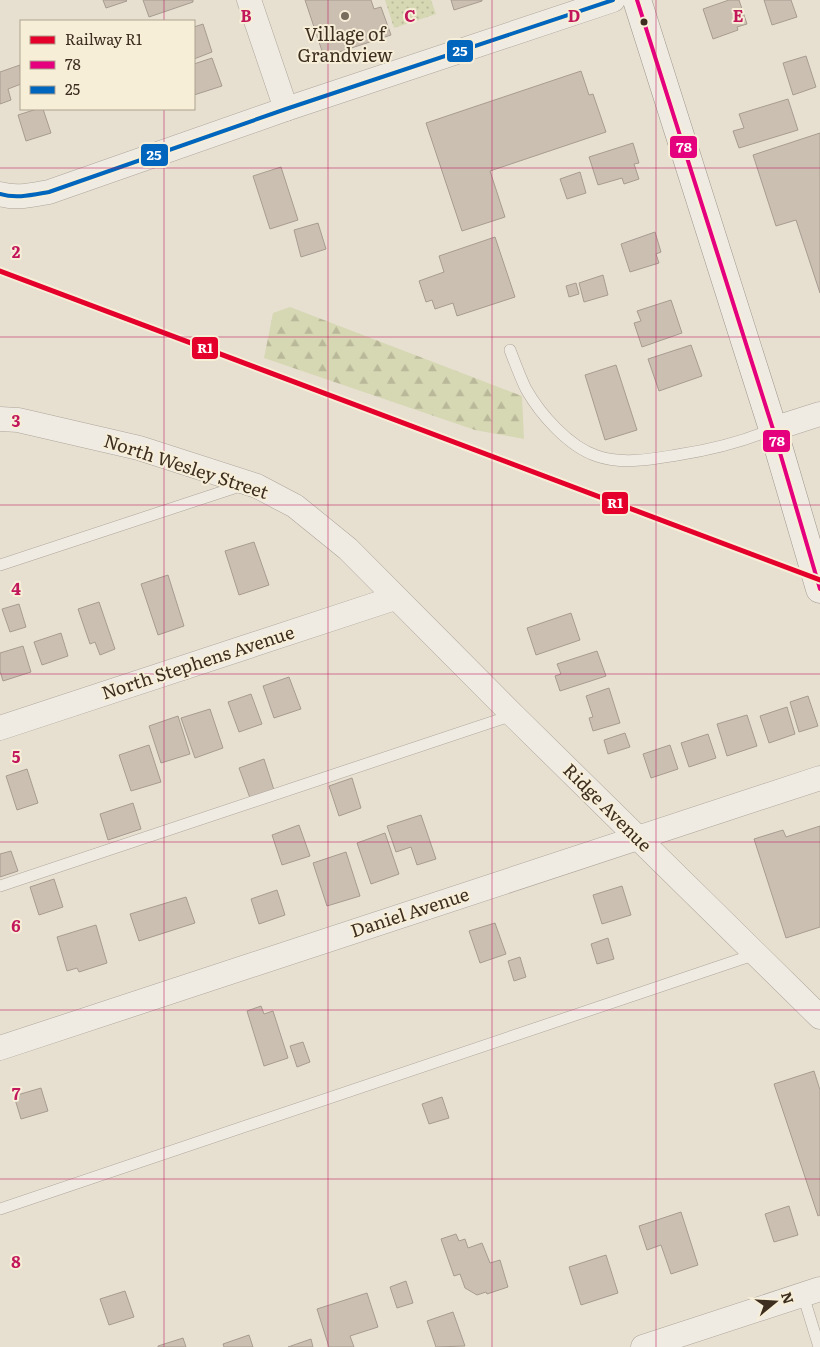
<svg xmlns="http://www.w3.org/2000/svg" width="820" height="1347" font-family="Literata,serif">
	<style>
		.forest { fill: url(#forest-firs) }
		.park { fill: url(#park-dots) }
		.building { fill: #cbbfb2; stroke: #a89c90 }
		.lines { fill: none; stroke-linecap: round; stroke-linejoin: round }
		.lane-casing { stroke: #ada599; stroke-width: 12 }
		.street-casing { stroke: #ada599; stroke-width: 25 }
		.secondary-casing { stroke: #9c958a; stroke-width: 29 }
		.lane { stroke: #efebe3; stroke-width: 11 }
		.street { stroke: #efebe3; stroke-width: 24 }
		.secondary { stroke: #efebe3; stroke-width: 28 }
		.bus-1-casing { stroke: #f7eed8; stroke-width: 8 }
		.bus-2-casing { stroke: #f7eed8; stroke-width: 8 }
		.bus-1 { stroke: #e5007d; stroke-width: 4 }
		.bus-2 { stroke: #0065bd; stroke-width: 4 }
		.rail-1-casing { stroke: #f7eed8; stroke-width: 9 }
		.rail-1 { stroke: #e4002b; stroke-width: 5 }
		.grid { fill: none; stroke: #c2185b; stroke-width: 1; stroke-opacity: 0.55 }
		.poi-dot { fill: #786c5e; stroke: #f7eed8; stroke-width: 2 }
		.bus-dot { fill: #3d2e20; stroke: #f7eed8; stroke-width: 2 }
		.labels { text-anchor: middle; stroke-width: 4; stroke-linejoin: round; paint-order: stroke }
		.poi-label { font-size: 18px; fill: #3d2e20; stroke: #f7eed8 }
		.street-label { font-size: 18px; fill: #3d2e20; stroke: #f7eed8 }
		.grid-label { font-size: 16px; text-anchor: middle; font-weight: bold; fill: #c2185b; stroke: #f7eed8; stroke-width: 4; stroke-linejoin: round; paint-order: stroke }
		.line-badge { stroke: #f7eed8; stroke-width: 2 }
		.badge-label { font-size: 14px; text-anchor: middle; font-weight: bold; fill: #fff }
	</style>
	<defs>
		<pattern id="forest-firs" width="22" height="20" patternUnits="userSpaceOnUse" patternTransform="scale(1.25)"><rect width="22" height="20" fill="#d6d7b3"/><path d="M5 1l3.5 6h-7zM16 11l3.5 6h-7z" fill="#b9b99a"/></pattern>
		<pattern id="park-dots" width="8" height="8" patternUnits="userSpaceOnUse" patternTransform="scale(1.25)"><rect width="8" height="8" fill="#d6d7b3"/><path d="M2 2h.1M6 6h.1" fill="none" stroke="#b9b99a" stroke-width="1.8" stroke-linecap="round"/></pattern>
	</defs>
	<rect width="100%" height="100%" fill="#e7e0d1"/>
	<path class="forest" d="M290,307L522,396L524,439L475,430L264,358L273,313Z"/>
	<path class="park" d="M385,0H431L436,14L394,28Z"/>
	<g class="building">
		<path d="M103,0H126L127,1L106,8Z"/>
		<path d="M143,0H193V2L149,17Z"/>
		<path d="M305,0H371L374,9L381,7L391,35L324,57Z"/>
		<path d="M451,0H482V1L454,10Z"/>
		<path d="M729,0H739L747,24L737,27L738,30L713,39L703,9Z"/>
		<path d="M764,0H791L797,17L772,25Z"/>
		<path d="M203,24L212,52L194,59V27Z"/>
		<path d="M806,56L816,87L793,95L783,63Z"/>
		<path d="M212,58L222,86L194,95V64Z"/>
		<path d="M20,65L21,84L8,89L11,100L0,104V72Z"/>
		<path d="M581,71L589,95L593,94L606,132L490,171L505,217L462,231L426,123Z"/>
		<path d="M788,99L798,130L739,148L733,131L744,128L739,114Z"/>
		<path d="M37,109H43L51,133L26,141L18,115Z"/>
		<path d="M820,133V293L796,220L776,226L753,155Z"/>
		<path d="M633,143L639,163L634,164L639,179L624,184L622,178L598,185L589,157Z"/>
		<path d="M281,167L298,220L270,229L253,176Z"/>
		<path d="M580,172L586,193L567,199L560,179Z"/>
		<path d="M318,223L326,249L301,257L294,230Z"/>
		<path d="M655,232L661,252L656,254L659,263L630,272L621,244Z"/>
		<path d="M495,237L515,297L457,316L453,303L435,309L432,300L426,302L419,281L444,272L439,256Z"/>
		<path d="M603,275L608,295L584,302L579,283Z"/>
		<path d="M576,283L579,294L569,297L566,286Z"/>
		<path d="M671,300L682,333L642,347L634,323L641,321L637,311Z"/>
		<path d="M691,345L702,376L659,391L648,359Z"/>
		<path d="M616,365L637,430L605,440L585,375Z"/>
		<path d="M254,542L269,585L239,595L225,551Z"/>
		<path d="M168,575L184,626L158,635L141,584Z"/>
		<path d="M99,602L115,649L100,655L95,642L90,644L78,609Z"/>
		<path d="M19,604L26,627L10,632L2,609Z"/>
		<path d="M571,613L580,640L536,655L527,628Z"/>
		<path d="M61,633L68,656L42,665L34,642Z"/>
		<path d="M23,646L31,672L3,681L0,671V653Z"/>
		<path d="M597,651L606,676L560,691L555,676L561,674L557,664Z"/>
		<path d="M289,677L301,709L274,718L263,686Z"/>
		<path d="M609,688L620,723L593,731L589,718L593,717L586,696Z"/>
		<path d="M251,694L262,724L239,732L228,702Z"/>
		<path d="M808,696L818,726L799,732L790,702Z"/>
		<path d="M787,707L795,734L769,743L760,716Z"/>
		<path d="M210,709L223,748L195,758L181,718Z"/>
		<path d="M747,715L757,746L727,756L717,724Z"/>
		<path d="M178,716L190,754L161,763L149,726Z"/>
		<path d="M625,733L630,747L608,754L604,740Z"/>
		<path d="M708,734L716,758L689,767L681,743Z"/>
		<path d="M149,745L161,782L131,791L119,755Z"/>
		<path d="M670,745L678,769L651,778L643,754Z"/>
		<path d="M264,759L274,790L250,798L239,768Z"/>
		<path d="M27,769L38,803L17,810L6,776Z"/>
		<path d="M352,778L361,808L339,816L329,786Z"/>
		<path d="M133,803L141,829L108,840L100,814Z"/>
		<path d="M421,815L436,859L417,865L411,847L396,852L387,826Z"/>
		<path d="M299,825L310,856L282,865L272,835Z"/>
		<path d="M820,826V927L786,938L754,839L783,830L786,837Z"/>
		<path d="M385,833L399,874L371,884L357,843Z"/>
		<path d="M11,851L18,871L0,877V854Z"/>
		<path d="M346,852L360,896L327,906L313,863Z"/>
		<path d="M54,879L63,907L39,915L30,887Z"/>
		<path d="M622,886L631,915L602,924L593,895Z"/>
		<path d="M277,890L285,915L259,924L251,899Z"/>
		<path d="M186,897L195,923L139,941L130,914Z"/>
		<path d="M495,923L506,954L480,963L469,931Z"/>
		<path d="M96,925L107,963L79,972L77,968L67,971L57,937Z"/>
		<path d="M608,938L614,959L597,964L591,944Z"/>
		<path d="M520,957L526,977L514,981L508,961Z"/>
		<path d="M261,1006L264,1014L273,1011L288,1058L264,1066L247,1011Z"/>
		<path d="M303,1042L310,1062L297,1067L290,1046Z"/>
		<path d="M814,1071L820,1090V1215L818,1216L774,1084Z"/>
		<path d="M41,1088L48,1111L21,1119L14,1096Z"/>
		<path d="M442,1097L449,1118L429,1124L422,1104Z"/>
		<path d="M789,1206L798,1235L774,1242L765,1214Z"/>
		<path d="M681,1212L698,1265L671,1274L661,1245L647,1250L639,1226Z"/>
		<path d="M456,1234L459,1241L465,1239L468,1248L482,1243L490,1263L500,1260L508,1287L487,1294L486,1292L477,1295L465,1288L460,1274L454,1276L441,1239Z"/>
		<path d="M606,1255L618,1293L581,1305L569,1267Z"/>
		<path d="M406,1281L413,1303L397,1308L390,1287Z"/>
		<path d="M125,1291L134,1317L109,1325L100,1299Z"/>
		<path d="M367,1293L378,1327L350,1336L354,1347H329L317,1309Z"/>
		<path d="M453,1312L465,1346L436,1347L427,1321Z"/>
		<path d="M249,1335L253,1347H224L223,1344Z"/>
		<path d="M183,1338L186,1347H158V1346Z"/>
		<path d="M311,1339L313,1347H288Z"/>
	</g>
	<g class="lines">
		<g class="lane-casing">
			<g id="lane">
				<path d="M510,350C515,363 520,377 526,389C540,414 569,447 597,456C623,465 652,459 677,455C710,450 742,442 773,429"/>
				<path d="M0,565L243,485"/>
				<path d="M0,886L513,715"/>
				<path d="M0,1209L756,954"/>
				<path d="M803,1295L819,1347"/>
			</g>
		</g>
		<g class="street-casing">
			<g id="street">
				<path d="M249,0L286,109"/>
				<path d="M0,194C16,199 32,195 49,192L286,109L613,0"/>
				<path d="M0,419L18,420L139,448L257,486L295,506L348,549L513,715L820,1017"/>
				<path d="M773,429L820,414"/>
				<path d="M0,728L395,598"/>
				<path d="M0,1048L820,778"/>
				<path d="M643,1347L820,1289"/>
			</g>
		</g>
		<g class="secondary-casing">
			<path id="secondary" d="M637,0L773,429L820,589"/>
		</g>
		<use href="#lane" class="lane"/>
		<use href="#street" class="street"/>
		<use href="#secondary" class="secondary"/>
		<g class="bus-1-casing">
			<path id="bus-1" d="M637,0L773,429L820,589"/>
		</g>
		<g class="bus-2-casing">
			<path id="bus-2" d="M0,194C16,199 32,195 49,192L286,109L613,0"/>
		</g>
		<use href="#bus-1" class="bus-1"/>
		<use href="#bus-2" class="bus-2"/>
		<g class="rail-1-casing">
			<path id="rail-1" d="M0,271L820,580"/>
		</g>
		<use href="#rail-1" class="rail-1"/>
	</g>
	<path class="grid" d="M164,0V21M328,0V1347M492,0V1347M656,0V1347M164,109V1347M0,168H820M0,337H820M0,505H820M0,674H820M0,842H820M0,1010H820M0,1179H820"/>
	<circle class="poi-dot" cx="345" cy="16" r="5"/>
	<circle class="bus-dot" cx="644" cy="22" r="4.5"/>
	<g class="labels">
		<g class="poi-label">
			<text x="345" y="41">Village of<tspan x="345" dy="21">Grandview</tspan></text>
		</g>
		<g class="street-label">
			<text transform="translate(186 467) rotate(18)" y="6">North Wesley Street</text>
			<text transform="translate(198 663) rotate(-18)" y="6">North Stephens Avenue</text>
			<text transform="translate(607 808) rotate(45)" y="6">Ridge Avenue</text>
			<text transform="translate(410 913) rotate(-18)" y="6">Daniel Avenue</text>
		</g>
	</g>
	<g class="grid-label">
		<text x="246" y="22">B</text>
		<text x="410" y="22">C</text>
		<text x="574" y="22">D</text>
		<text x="738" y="22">E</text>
		<text x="16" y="258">2</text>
		<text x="16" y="427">3</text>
		<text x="16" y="595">4</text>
		<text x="16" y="763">5</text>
		<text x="16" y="932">6</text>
		<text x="16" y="1100">7</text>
		<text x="16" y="1268">8</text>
	</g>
	<g class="line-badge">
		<rect x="446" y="39" width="28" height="24" rx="5" fill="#0065bd"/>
		<rect x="669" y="135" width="29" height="24" rx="5" fill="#e5007d"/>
		<rect x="140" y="143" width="29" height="24" rx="5" fill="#0065bd"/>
		<rect x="191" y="336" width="28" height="24" rx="5" fill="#e4002b"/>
		<rect x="762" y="429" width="29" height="24" rx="5" fill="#e5007d"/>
		<rect x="601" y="491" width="28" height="24" rx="5" fill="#e4002b"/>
	</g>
	<g class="badge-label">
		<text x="460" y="56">25</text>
		<text x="684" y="152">78</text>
		<text x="154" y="160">25</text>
		<text x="205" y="353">R1</text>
		<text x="777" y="446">78</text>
		<text x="615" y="508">R1</text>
	</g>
	<rect x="20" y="20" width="175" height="90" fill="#f7eed8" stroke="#ada18e"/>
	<rect x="30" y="36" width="25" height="8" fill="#e4002b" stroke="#ada18e"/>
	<text x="65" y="45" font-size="15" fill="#3d2e20">Railway R1</text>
	<rect x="30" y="61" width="25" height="8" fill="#e5007d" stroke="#ada18e"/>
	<text x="65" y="70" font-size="15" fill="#3d2e20">78</text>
	<rect x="30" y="86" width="25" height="8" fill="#0065bd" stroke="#ada18e"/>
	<text x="65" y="95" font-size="15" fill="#3d2e20">25</text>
	<g transform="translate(775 1302) rotate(72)" stroke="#f7eed8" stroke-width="4" paint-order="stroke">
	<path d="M0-4L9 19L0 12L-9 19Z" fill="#3d2e20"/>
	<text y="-8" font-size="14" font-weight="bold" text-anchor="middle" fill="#3d2e20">N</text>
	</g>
</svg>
